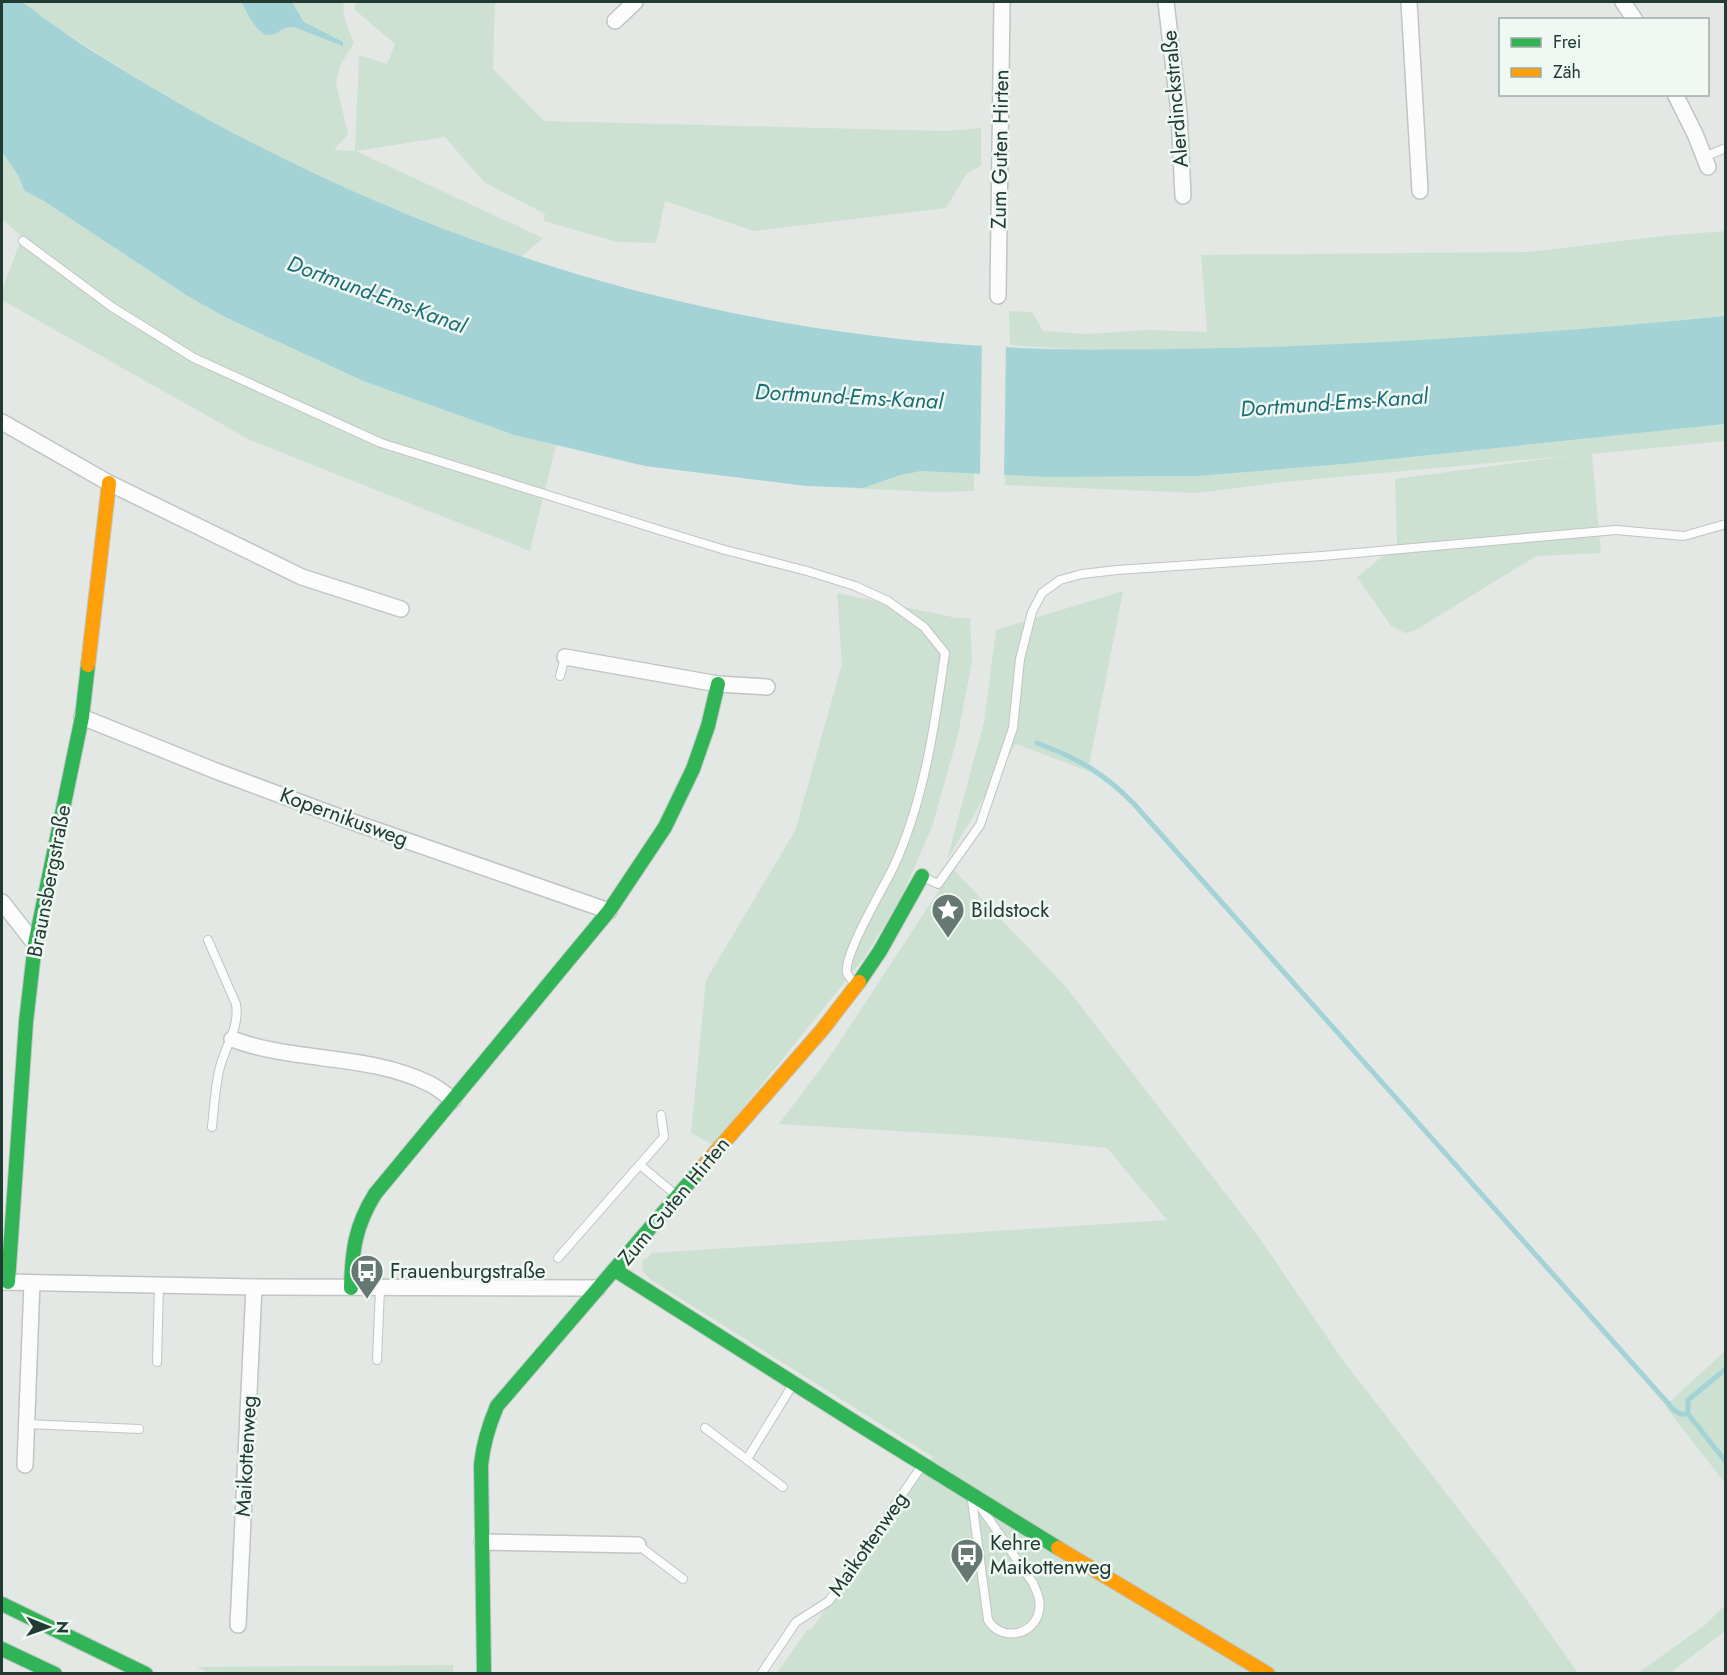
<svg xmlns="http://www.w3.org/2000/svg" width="1727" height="1675" font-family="Jost,sans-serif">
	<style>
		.green { fill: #cce1d1 }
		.water { fill: #a3d3d6 }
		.pier { fill: #e3e8e5 }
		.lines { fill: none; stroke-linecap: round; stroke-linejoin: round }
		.stream { stroke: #a3d3d6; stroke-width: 5 }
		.lane-casing { stroke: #c0c5c2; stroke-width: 10 }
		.street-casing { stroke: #c0c5c2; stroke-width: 18 }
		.fast-casing { stroke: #bfc6c3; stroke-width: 16 }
		.slow-casing { stroke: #bfc6c3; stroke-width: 16 }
		.lane { stroke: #fbfcfb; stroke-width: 8 }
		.street { stroke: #fbfcfb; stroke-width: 15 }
		.fast { stroke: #30b455; stroke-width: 14 }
		.slow { stroke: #ff9f0a; stroke-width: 14 }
		.labels { text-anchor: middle; stroke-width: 5; stroke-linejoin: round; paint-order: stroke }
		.street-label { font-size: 21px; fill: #213b32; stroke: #f0f8f3 }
		.poi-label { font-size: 21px; fill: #213b32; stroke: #f0f8f3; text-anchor: start }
		.water-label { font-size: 22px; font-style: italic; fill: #1b6d77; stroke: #f0f8f3 }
	</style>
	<rect width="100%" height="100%" fill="#e3e8e5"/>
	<g class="green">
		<path d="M20,2H241C248,13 258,41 275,34C282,31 285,27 294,27L342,42L304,22L292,2H344C341,15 349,31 354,43L340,65L336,83L348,134L334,150L355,151L359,55L387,64L395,44L354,9L356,2H495L493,69L544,121L946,131L981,128V166L967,173L946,208L754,231L665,201L656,243L617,242L544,221L545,214L484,182L445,137L356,151L543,238L521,257C464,236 407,215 352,191C234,140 125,74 20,2Z"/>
		<path d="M2,152L18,175L26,191L44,201L186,295L225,317L363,381L514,435L556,445L530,551L250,440L2,300V290L22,237L2,219Z"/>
		<path d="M1725,231V316C1564,332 1403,344 1241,348C1164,350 1087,352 1010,345L1009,311L1032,312L1043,331L1086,334L1147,330L1207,332L1201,255L1529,252L1663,236Z"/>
		<path d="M1725,424V441L1592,454L1601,553L1536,556L1414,631L1405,633L1391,626L1357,577L1397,545L1395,479L1568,456L1284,482L1197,493L1005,485V475L1047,477L1198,476L1344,464Z"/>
		<path d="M921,471L974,473V491L934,492L850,488C875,488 896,474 921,471Z"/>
		<path d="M1123,591L1088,771L1016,744L947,860L984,722L996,630Z"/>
		<path d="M837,593L957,618H970L972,661L958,735L932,827L901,898L864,958L713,1145L691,1133L706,980L795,831L842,664Z"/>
		<path d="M953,869L1066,987L1256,1233L1342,1359L1501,1564L1578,1673H777L808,1629L812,1628L933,1457L651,1280L643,1272L642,1261L649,1257L651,1253L1167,1220L1107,1148L997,1137L779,1124L833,1052Z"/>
		<path d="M1725,1351V1483L1665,1406Z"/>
		<path d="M1725,1605V1631L1670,1673H1638L1705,1625Z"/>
		<path d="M453,1665V1674H211L197,1667Z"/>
	</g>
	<g class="water">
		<path d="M2,2C8,2 14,0 20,2C27,4 36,12 42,17C62,30 81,45 102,57C232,139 371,206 517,255C661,304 815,334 968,345C1055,351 1142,350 1230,348C1396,344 1560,332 1725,316V424L1344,464L1198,476L1047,477L921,471L901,475L863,488L806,486L645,466L514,435L363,381L225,317L186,295L44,201L25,191L18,175L2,152Z"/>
		<path d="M241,2H292L304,22L343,42V46L294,27C285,27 282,30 275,34C258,41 248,13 241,2Z"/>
	</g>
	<path class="pier" d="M982,343H1006L1004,478L980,477Z"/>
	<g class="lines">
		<g class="stream">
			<path d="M1037,743C1077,758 1104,773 1134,804L1674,1410L1680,1414H1688"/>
			<path d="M1726,1369L1688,1400V1414L1726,1462"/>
		</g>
		<g class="lane-casing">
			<g id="lane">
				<path d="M1704,157L1726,148"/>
				<path d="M23,241L112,307L194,358L381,443L669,533L725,550L807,571L855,586L888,601L924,627L945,653C935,724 924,802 893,868C884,887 843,955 847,973C848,976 853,981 855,984"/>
				<path d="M560,676L565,657"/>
				<path d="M923,877L938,884L980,825L1013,728L1020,659L1032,612L1042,593L1060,580L1082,574L1117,570L1322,556L1616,530L1684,536L1726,524"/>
				<path d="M208,940L236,1004C240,1029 224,1047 219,1071C215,1089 214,1108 212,1127"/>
				<path d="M640,1165L676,1195"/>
				<path d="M558,1258L664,1137L661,1115"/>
				<path d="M377,1360L380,1288"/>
				<path d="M157,1362L159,1285"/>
				<path d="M27,1424L139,1429"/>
				<path d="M705,1428L783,1487"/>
				<path d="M747,1459L792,1386"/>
				<path d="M971,1493L1033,1583C1037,1592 1041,1600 1039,1611C1034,1636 1001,1642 988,1620Z"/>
				<path d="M638,1545L683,1579"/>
				<path d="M761,1674L796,1622L829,1601L921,1467"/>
			</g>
		</g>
		<g class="street-casing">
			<g id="street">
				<path d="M1166,2L1179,113L1183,196"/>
				<path d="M1409,2L1420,191"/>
				<path d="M1623,2L1635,20"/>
				<path d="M615,21L635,2"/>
				<path d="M1675,94L1695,134L1708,167"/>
				<path d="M998,296L1002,2"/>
				<path d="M2,422L109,483L302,577L401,609"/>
				<path d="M565,657L718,684L767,687"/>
				<path d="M82,717L216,771L353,822L609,911"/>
				<path d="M2,902L35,944"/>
				<path d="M232,1039C295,1063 368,1053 430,1084C438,1088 446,1095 453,1100"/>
				<path d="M2,1282L254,1287L598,1288"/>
				<path d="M25,1465L32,1283"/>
				<path d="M482,1542L638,1545"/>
				<path d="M238,1625L254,1287"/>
			</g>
		</g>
		<g class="fast-casing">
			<g id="fast">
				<path d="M859,982L880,951L922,876"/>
				<path d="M615,1270L858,1424L1058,1548"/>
				<path d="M8,1282L26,1022L35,944L82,717L88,665"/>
				<path d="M351,1288C352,1251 355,1226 375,1194L609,911L665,827L693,769L708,726L718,684"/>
				<path d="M2,1604L146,1674"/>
				<path d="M2,1649L55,1674"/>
				<path d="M484,1674L481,1465C483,1444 489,1425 497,1406L699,1171"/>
			</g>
		</g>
		<g class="slow-casing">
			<g id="slow">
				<path d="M88,665L109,483"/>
				<path d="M699,1171L822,1030L859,982"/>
				<path d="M1058,1548L1268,1674"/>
			</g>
		</g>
		<use href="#lane" class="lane"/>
		<use href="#street" class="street"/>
		<use href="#fast" class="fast"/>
		<use href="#slow" class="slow"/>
	</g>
	<defs>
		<g id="sight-pin" transform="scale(1.725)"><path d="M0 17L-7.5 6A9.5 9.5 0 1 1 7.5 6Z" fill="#657871" stroke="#f0f8f3"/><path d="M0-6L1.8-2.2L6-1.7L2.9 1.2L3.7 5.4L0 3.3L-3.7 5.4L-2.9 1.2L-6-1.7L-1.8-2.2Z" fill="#fff"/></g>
		<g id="bus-pin" transform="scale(1.725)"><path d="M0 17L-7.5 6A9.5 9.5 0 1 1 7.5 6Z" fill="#657871" stroke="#f0f8f3"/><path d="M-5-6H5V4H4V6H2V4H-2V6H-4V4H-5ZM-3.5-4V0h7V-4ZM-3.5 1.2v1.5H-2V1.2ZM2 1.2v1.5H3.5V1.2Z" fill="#fff"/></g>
	</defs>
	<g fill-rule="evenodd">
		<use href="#sight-pin" x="948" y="910"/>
		<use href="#bus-pin" x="367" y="1271"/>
		<use href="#bus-pin" x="967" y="1555"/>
	</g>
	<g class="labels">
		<g class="street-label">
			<text transform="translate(1175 99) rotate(-95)" y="7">Alerdinckstraße</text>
			<text transform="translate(1000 149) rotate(-89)" y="7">Zum Guten Hirten</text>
			<text transform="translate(344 817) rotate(20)" y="7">Kopernikusweg</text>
			<text transform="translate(49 881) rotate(-79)" y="7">Braunsbergstraße</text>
			<text transform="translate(674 1201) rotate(-50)" y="7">Zum Guten Hirten</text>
			<text transform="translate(246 1456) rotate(-87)" y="7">Maikottenweg</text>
			<text transform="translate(868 1544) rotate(-55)" y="7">Maikottenweg</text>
		</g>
		<g class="poi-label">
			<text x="971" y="917">Bildstock</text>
			<text x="390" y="1278">Frauenburgstraße</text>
			<text x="990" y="1550">Kehre<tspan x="990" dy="24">Maikottenweg</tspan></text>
		</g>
		<g class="water-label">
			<text transform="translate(377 294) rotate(20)" y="8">Dortmund-Ems-Kanal</text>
			<text transform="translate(849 396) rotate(3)" y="8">Dortmund-Ems-Kanal</text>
			<text transform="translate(1334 402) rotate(-4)" y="8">Dortmund-Ems-Kanal</text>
		</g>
	</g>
	<rect width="1727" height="1675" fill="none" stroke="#213b32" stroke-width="6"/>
	<rect x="1499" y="18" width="210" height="78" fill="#f0f8f3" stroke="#9daca6" stroke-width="1.5"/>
	<rect x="1511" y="38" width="30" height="9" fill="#30b455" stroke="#9daca6" stroke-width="1.5"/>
	<text x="1553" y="48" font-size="18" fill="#213b32">Frei</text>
	<rect x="1511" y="68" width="30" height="9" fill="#ff9f0a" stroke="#9daca6" stroke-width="1.5"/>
	<text x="1553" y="78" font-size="18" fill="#213b32">Zäh</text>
	<g transform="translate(48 1627) rotate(91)" stroke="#f0f8f3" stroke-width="4.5" paint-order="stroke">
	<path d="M0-4.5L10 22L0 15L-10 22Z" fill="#213b32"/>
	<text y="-9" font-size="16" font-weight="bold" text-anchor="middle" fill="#213b32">N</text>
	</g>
</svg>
